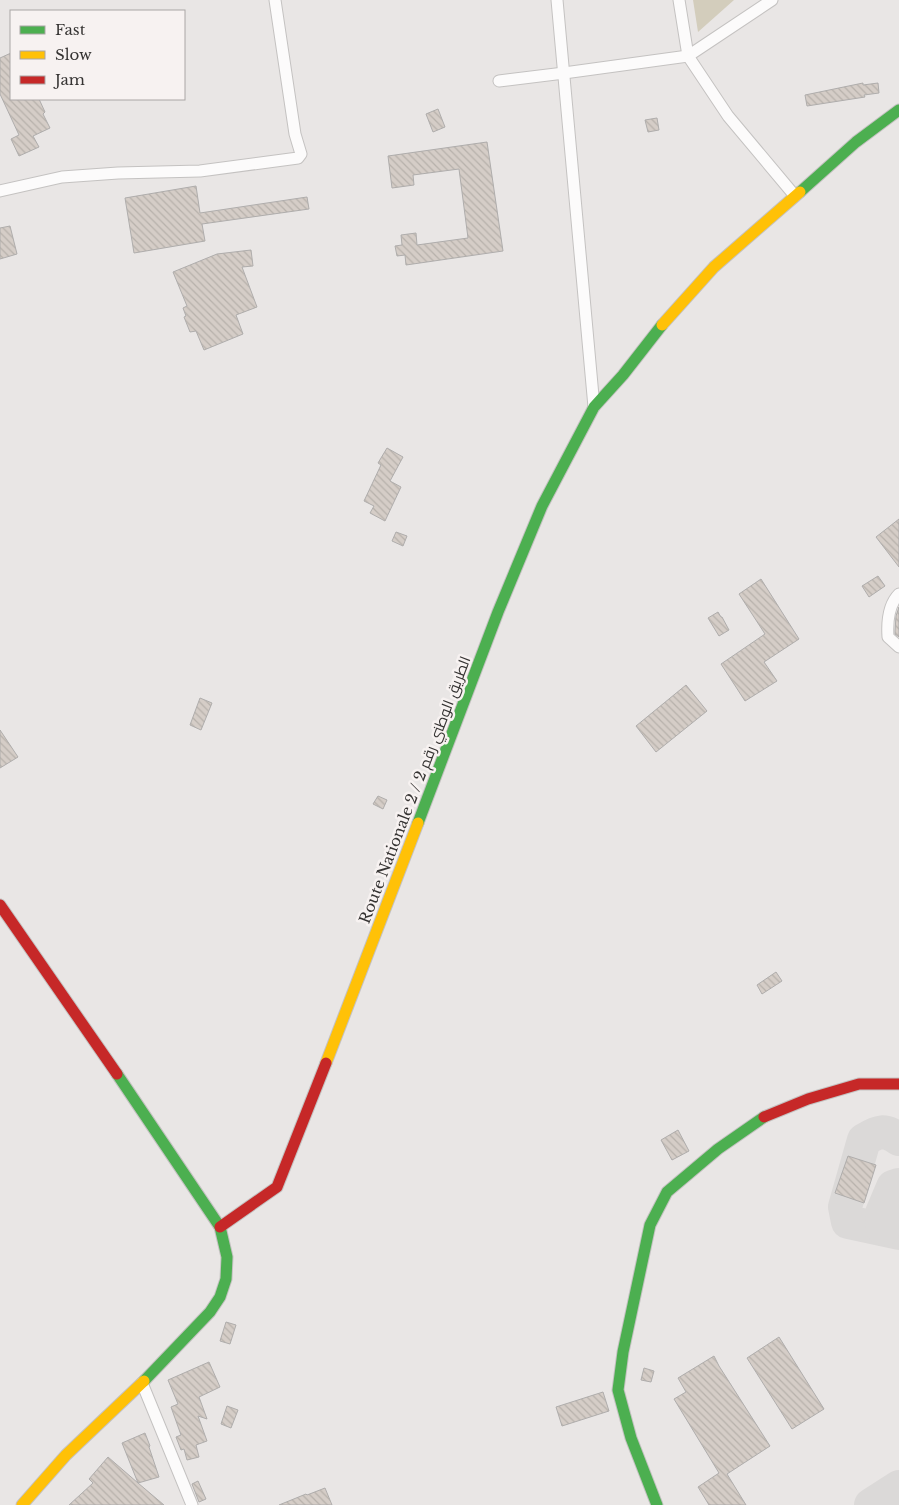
<svg xmlns="http://www.w3.org/2000/svg" width="899" height="1505" font-family="'Libre Baskerville',Cairo,serif">
	<style>
		.grass { fill: #d3cdbc }
		.lines { fill: none; stroke-linecap: round; stroke-linejoin: round }
		.taxiway { stroke: #dbd9d8; stroke-width: 34 }
		.building { fill: url(#building-back-hatch); stroke: #afadac }
		.street-casing { stroke: #c4c2c1; stroke-width: 13 }
		.fast-casing { stroke: #c4c2c1; stroke-width: 13 }
		.slow-casing { stroke: #c4c2c1; stroke-width: 13 }
		.jam-casing { stroke: #c4c2c1; stroke-width: 13 }
		.street { stroke: #fcfbfb; stroke-width: 11 }
		.fast { stroke: #4caf50; stroke-width: 11 }
		.slow { stroke: #ffc107; stroke-width: 11 }
		.jam { stroke: #c62828; stroke-width: 11 }
		.labels { text-anchor: middle; stroke-width: 5; stroke-linejoin: round; paint-order: stroke }
		.street-label { font-size: 15px; fill: #363433; stroke: #f7f2f1 }
	</style>
	<defs>
		<pattern id="building-back-hatch" width="6" height="6" patternUnits="userSpaceOnUse" patternTransform="scale(1.25)"><rect width="6" height="6" fill="#d5cdc7"/><path d="M-1 5l2 2M0 0l6 6M5-1l2 2" fill="none" stroke="#b7b1ab"/></pattern>
	</defs>
	<rect width="100%" height="100%" fill="#e9e6e5"/>
	<path class="grass" d="M693,0H734L698,32Z"/>
	<g class="lines">
		<g class="taxiway">
			<path d="M899,1139C884,1129 879,1131 864,1140L845,1207L848,1222L899,1233"/>
			<path d="M883,1229L882,1213L893,1187L899,1185"/>
			<path d="M871,1505L899,1487"/>
		</g>
	</g>
	<g class="building">
		<path d="M11,53V99H39L45,112L43,114L50,128L33,136L39,147L19,156L11,139L19,135L0,94V58Z"/>
		<path d="M863,83V85L878,83L879,93L864,95L865,97L807,106L805,95Z"/>
		<path d="M438,109L445,127L433,132L426,114Z"/>
		<path d="M657,118L659,130L648,132L645,120Z"/>
		<path d="M487,142L503,251L406,265L405,255L397,256L395,246L402,245L401,235L416,233L417,245L468,238L459,169L413,175L414,185L392,188L388,156Z"/>
		<path d="M196,186L200,213L307,197L309,209L202,224L205,241L134,253L125,198Z"/>
		<path d="M10,226L17,254L0,259V228Z"/>
		<path d="M251,250L253,266L242,267L257,307L236,315L243,334L204,350L196,331L190,332L184,317L186,316L183,308L187,306L173,272L217,254Z"/>
		<path d="M387,448L403,457L390,481L401,487L385,521L370,513L374,506L364,501L381,465L378,463Z"/>
		<path d="M899,519V567L876,537Z"/>
		<path d="M396,532L407,536L403,546L392,541Z"/>
		<path d="M878,576L885,586L869,597L862,586Z"/>
		<path d="M761,579L799,639L764,662L777,681L745,701L721,664L765,634L739,594Z"/>
		<path d="M899,607V637L895,634V631L896,616Z"/>
		<path d="M718,612L721,617H722L729,630L719,636L708,618Z"/>
		<path d="M686,685L707,711L656,752L636,726Z"/>
		<path d="M200,698L212,703L201,730L190,725Z"/>
		<path d="M0,730L18,757L0,768Z"/>
		<path d="M378,796L387,800L383,809L373,804Z"/>
		<path d="M776,972L782,981L762,994L757,985Z"/>
		<path d="M678,1130L689,1151L672,1160L661,1140Z"/>
		<path d="M848,1156L876,1165L864,1203L835,1193Z"/>
		<path d="M226,1322L236,1325L230,1344L220,1341Z"/>
		<path d="M779,1337L824,1409L792,1429L747,1358Z"/>
		<path d="M714,1356L719,1366L770,1446L727,1474L746,1505H709L698,1487L719,1473L674,1399L686,1392L678,1378Z"/>
		<path d="M209,1362L220,1387L199,1397L207,1419L198,1416L207,1441L196,1445L199,1457L187,1460L184,1449L181,1450L176,1437L181,1435L171,1407L178,1404L168,1380Z"/>
		<path d="M644,1368L654,1371L651,1382L641,1380Z"/>
		<path d="M603,1392L609,1411L562,1426L556,1407Z"/>
		<path d="M227,1406L238,1410L231,1428L221,1424Z"/>
		<path d="M145,1433L150,1446L149,1447L159,1477L138,1483L164,1505H69L93,1483L89,1479L108,1457L138,1483L122,1443Z"/>
		<path d="M198,1481L206,1499L199,1502L192,1484Z"/>
		<path d="M325,1488L332,1505H279L306,1494L307,1495Z"/>
	</g>
	<g class="lines">
		<g class="street-casing">
			<g id="street">
				<path d="M557,0L594,407"/>
				<path d="M679,0L688,56L728,116L795,196"/>
				<path d="M499,81L564,73L688,56L772,0"/>
				<path d="M0,191L62,177L118,173L200,171L298,158L301,154L295,134L275,0"/>
				<path d="M899,594C888,605 887,622 888,637L899,647"/>
				<path d="M142,1383L192,1505"/>
			</g>
		</g>
		<g class="fast-casing">
			<g id="fast">
				<path d="M800,192L856,142L899,110"/>
				<path d="M418,823L498,612L542,506L594,407L623,375L662,325"/>
				<path d="M117,1074L220,1227L227,1257L226,1279L220,1297L210,1312L144,1381"/>
				<path d="M657,1505L631,1438L618,1390L623,1352L650,1225L667,1192L718,1149L764,1117"/>
			</g>
		</g>
		<g class="slow-casing">
			<g id="slow">
				<path d="M662,325L714,267L800,192"/>
				<path d="M326,1063L418,823"/>
				<path d="M22,1505L66,1455L144,1381"/>
			</g>
		</g>
		<g class="jam-casing">
			<g id="jam">
				<path d="M0,905L117,1074"/>
				<path d="M764,1117L808,1099L859,1084H899"/>
				<path d="M220,1227L277,1187L326,1063"/>
			</g>
		</g>
		<use href="#street" class="street"/>
		<use href="#fast" class="fast"/>
		<use href="#slow" class="slow"/>
		<use href="#jam" class="jam"/>
	</g>
	<g class="labels">
		<g class="street-label">
			<text transform="translate(415 790) rotate(-69)" y="5">Route Nationale 2 / الطريق الوطني رقم 2</text>
		</g>
	</g>
	<rect x="10" y="10" width="175" height="90" fill="#f7f2f1" stroke="#aaa6a5"/>
	<rect x="20" y="26" width="25" height="8" fill="#4caf50" stroke="#aaa6a5"/>
	<text x="55" y="35" font-size="15" fill="#363433">Fast</text>
	<rect x="20" y="51" width="25" height="8" fill="#ffc107" stroke="#aaa6a5"/>
	<text x="55" y="60" font-size="15" fill="#363433">Slow</text>
	<rect x="20" y="76" width="25" height="8" fill="#c62828" stroke="#aaa6a5"/>
	<text x="55" y="85" font-size="15" fill="#363433">Jam</text>
</svg>
